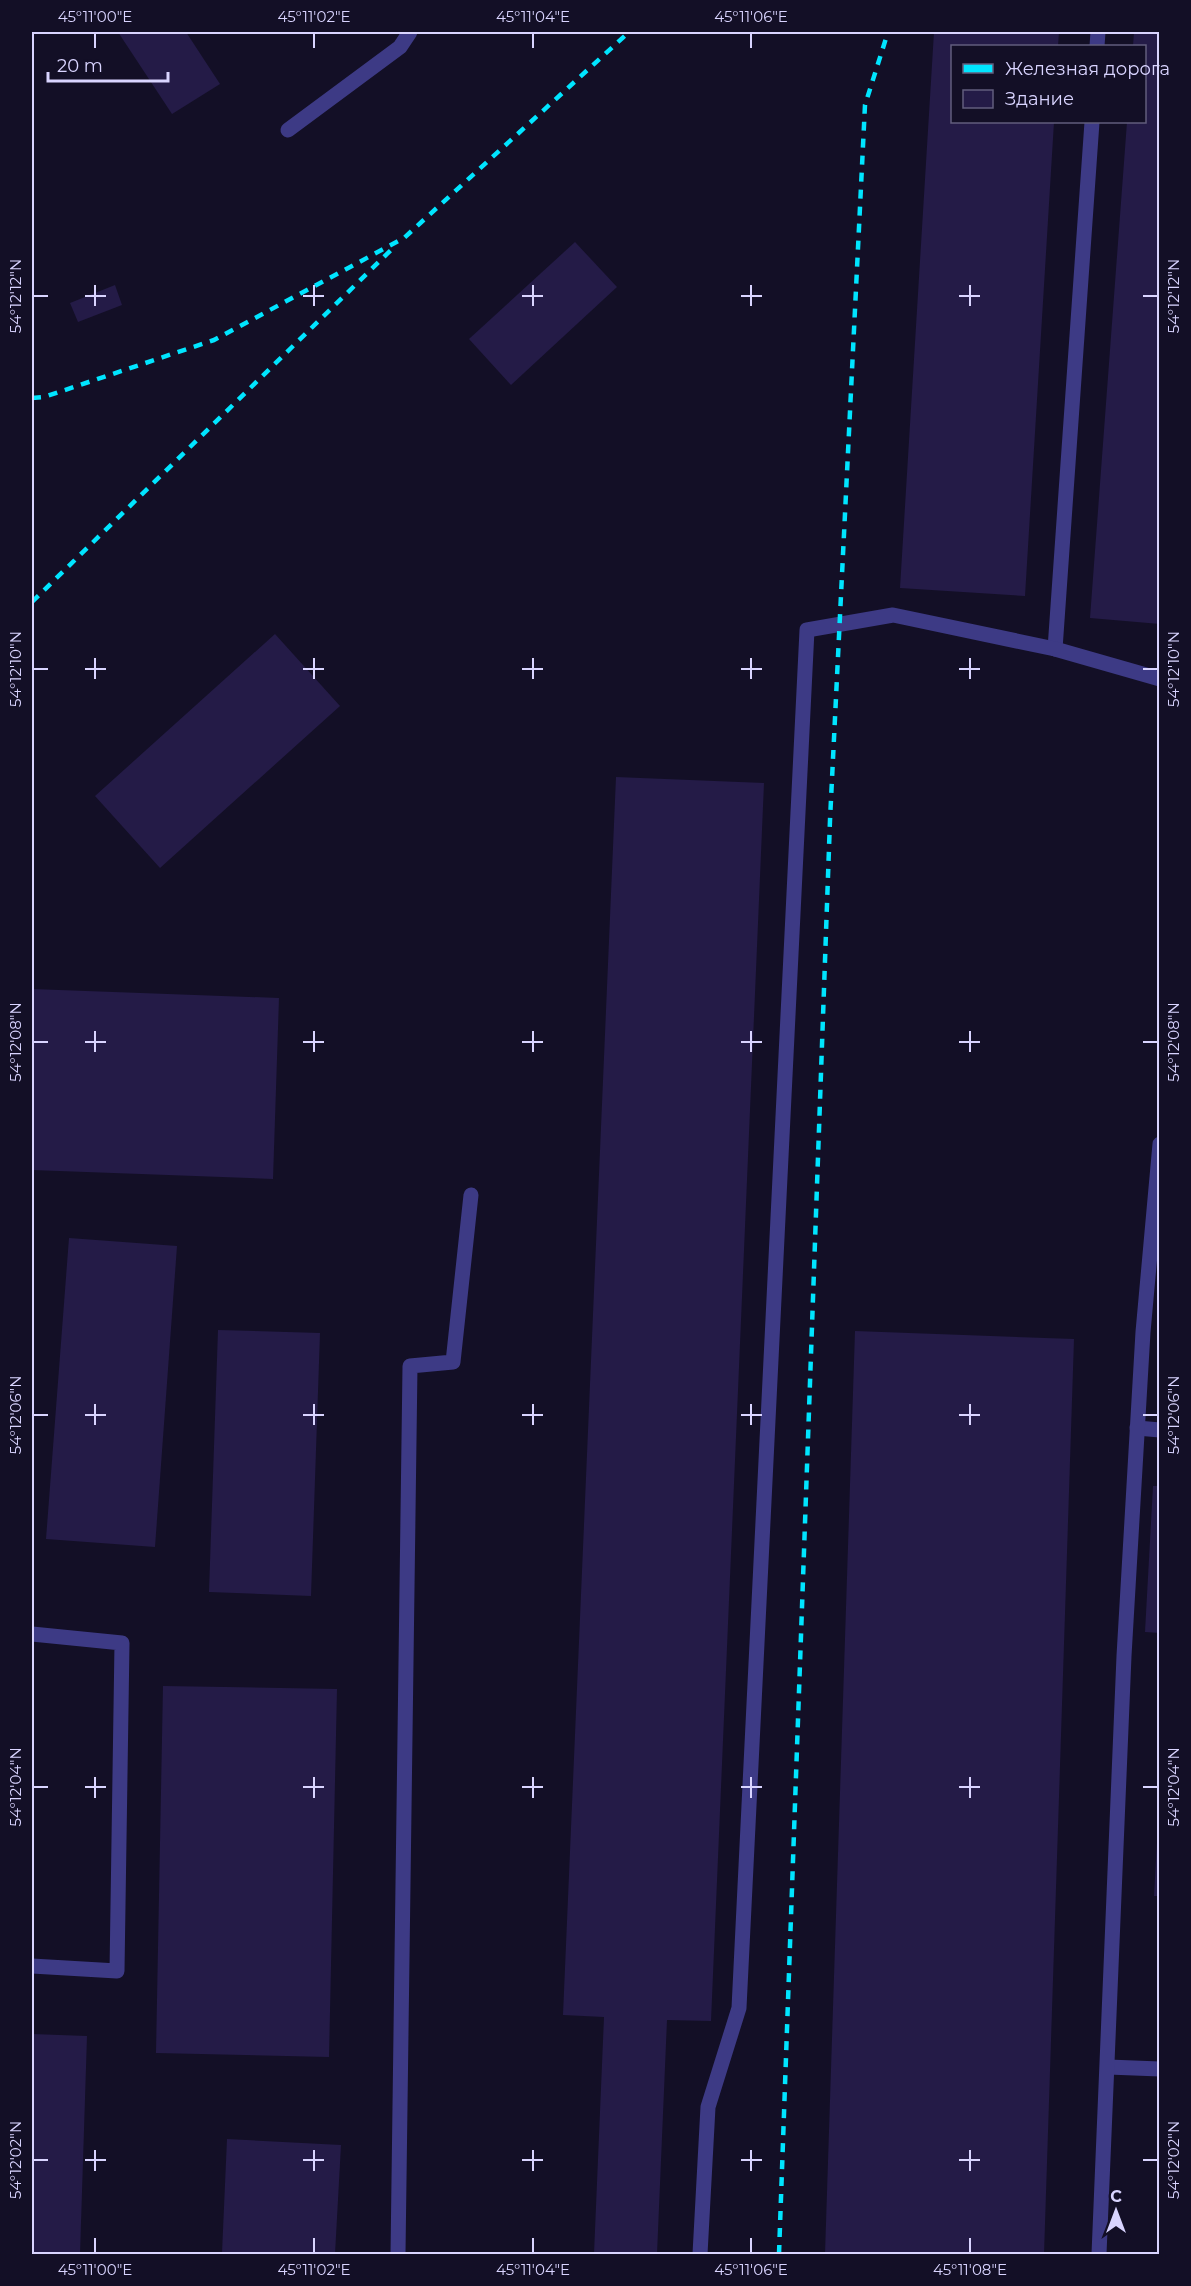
<svg xmlns="http://www.w3.org/2000/svg" width="1191" height="2286" font-family="Montserrat,sans-serif">
	<style>
		.building { fill: #241b47 }
		.lines { fill: none; stroke-linecap: round; stroke-linejoin: round }
		.lane { stroke: #3d3a85; stroke-width: 15 }
		.rail { stroke: #00e5ff; stroke-width: 4.5; stroke-dasharray: 9 8; stroke-linecap: butt }
		.ticks { fill: none; stroke: #d9d4ff; stroke-width: 2 }
		.neatline { fill: none; stroke: #d9d4ff; stroke-width: 2 }
		.ticks-label { font-size: 15px; text-anchor: middle; fill: #d9d4ff }
	</style>
	<rect width="100%" height="100%" fill="#130f26"/>
	<g class="building">
		<path d="M118,32H186L220,84L172,114Z"/>
		<path d="M934,32H1059L1058,46H952V122H1054L1025,596L900,588Z"/>
		<path d="M1134,32H1160V624L1090,618L1127,122H1144V46H1133Z"/>
		<path d="M575,242L617,287L511,385L469,339Z"/>
		<path d="M115,285L122,305L78,322L70,303Z"/>
		<path d="M275,634L340,706L160,868L95,796Z"/>
		<path d="M616,777L764,783L711,2021L667,2020L657,2254H594L604,2017L563,2015Z"/>
		<path d="M32,989L279,998L273,1179L32,1170Z"/>
		<path d="M69,1238L177,1246L155,1547L46,1539Z"/>
		<path d="M218,1330L320,1333L311,1596L209,1592Z"/>
		<path d="M855,1331L1074,1339L1044,2254H825Z"/>
		<path d="M1153,1486H1160V1633L1145,1632Z"/>
		<path d="M163,1686L337,1689L329,2057L156,2053Z"/>
		<path d="M1158,1824H1160V1896H1154Z"/>
		<path d="M32,2034L87,2036L80,2254H32Z"/>
		<path d="M227,2139L341,2145L335,2254L222,2253Z"/>
	</g>
	<g class="lines">
		<g class="lane">
			<path d="M1097,46L1098,32"/>
			<path d="M288,130L400,47L410,32"/>
			<path d="M1055,649L1092,122"/>
			<path d="M1137,1428L1160,1430"/>
			<path d="M32,1634L122,1643L117,1971L32,1966"/>
			<path d="M1108,2067L1160,2069"/>
			<path d="M398,2254L410,1366L453,1362L471,1195"/>
			<path d="M700,2254L708,2107L739,2008L807,630L893,615L1055,649L1160,679"/>
			<path d="M1099,2254L1124,1656L1143,1332L1160,1144"/>
		</g>
		<g class="rail">
			<path d="M32,398L44,397L214,340L404,238L629,32"/>
			<path d="M32,602L393,248"/>
			<path d="M779,2254L830,820L865,105L888,32"/>
		</g>
	</g>
	<path class="ticks" d="M95,33V48M314,33V48M533,33V48M751,33V48M95,285V306M314,285V306M533,285V306M751,285V306M970,285V306M33,296H48M85,296H106M303,296H324M522,296H543M741,296H762M959,296H980M1143,296H1158M95,658V679M314,658V679M533,658V679M751,658V679M970,658V679M33,669H48M85,669H106M303,669H324M522,669H543M741,669H762M959,669H980M1143,669H1158M95,1031V1052M314,1031V1052M533,1031V1052M751,1031V1052M970,1031V1052M33,1042H48M85,1042H106M303,1042H324M522,1042H543M741,1042H762M959,1042H980M1143,1042H1158M95,1404V1425M314,1404V1425M533,1404V1425M751,1404V1425M970,1404V1425M33,1415H48M85,1415H106M303,1415H324M522,1415H543M741,1415H762M959,1415H980M1143,1415H1158M95,1777V1798M314,1777V1798M533,1777V1798M751,1777V1798M970,1777V1798M33,1787H48M85,1787H106M303,1787H324M522,1787H543M741,1787H762M959,1787H980M1143,1787H1158M95,2150V2171M314,2150V2171M533,2150V2171M751,2150V2171M970,2150V2171M33,2160H48M85,2160H106M303,2160H324M522,2160H543M741,2160H762M959,2160H980M1143,2160H1158M95,2238V2253M314,2238V2253M533,2238V2253M751,2238V2253M970,2238V2253"/>
	<rect width="1191" height="2286" fill="none" stroke="#130f26" stroke-width="66"/>
	<rect x="951" y="45" width="195" height="78" fill="#130f26" stroke="#625e7d" stroke-width="1.5"/>
	<rect x="963" y="64" width="30" height="9" fill="#00e5ff" stroke="#625e7d" stroke-width="1.5"/>
	<text x="1005" y="75" font-size="18" fill="#d9d4ff">Железная дорога</text>
	<rect x="963" y="90" width="30" height="18" fill="#241b47" stroke="#625e7d" stroke-width="1.5"/>
	<text x="1005" y="105" font-size="18" fill="#d9d4ff">Здание</text>
	<g transform="translate(1116 2211)" stroke="#130f26" stroke-width="4.5" paint-order="stroke">
	<path d="M0-4.5L10 22L0 15L-10 22Z" fill="#d9d4ff"/>
	<text y="-9" font-size="16" font-weight="bold" text-anchor="middle" fill="#d9d4ff">С</text>
	</g>
	<path d="M48 72v9h120v-9" fill="none" stroke="#d9d4ff" stroke-width="3"/>
	<text x="57" y="72" font-size="18" fill="#d9d4ff" stroke="#130f26" stroke-width="4.5" paint-order="stroke">20 m</text>
	<rect x="33" y="33" width="1125" height="2220" class="neatline"/>
	<g class="ticks-label">
		<text x="95" y="22">45°11'00"E</text>
		<text x="314" y="22">45°11'02"E</text>
		<text x="533" y="22">45°11'04"E</text>
		<text x="751" y="22">45°11'06"E</text>
		<text transform="translate(16 296) rotate(-90)" y="5">54°12'12"N</text>
		<text transform="translate(1174 296) rotate(-90)" y="5">54°12'12"N</text>
		<text transform="translate(16 669) rotate(-90)" y="5">54°12'10"N</text>
		<text transform="translate(1174 669) rotate(-90)" y="5">54°12'10"N</text>
		<text transform="translate(16 1042) rotate(-90)" y="5">54°12'08"N</text>
		<text transform="translate(1174 1042) rotate(-90)" y="5">54°12'08"N</text>
		<text transform="translate(16 1415) rotate(-90)" y="5">54°12'06"N</text>
		<text transform="translate(1174 1415) rotate(-90)" y="5">54°12'06"N</text>
		<text transform="translate(16 1787) rotate(-90)" y="5">54°12'04"N</text>
		<text transform="translate(1174 1787) rotate(-90)" y="5">54°12'04"N</text>
		<text transform="translate(16 2160) rotate(-90)" y="5">54°12'02"N</text>
		<text transform="translate(1174 2160) rotate(-90)" y="5">54°12'02"N</text>
		<text x="95" y="2275">45°11'00"E</text>
		<text x="314" y="2275">45°11'02"E</text>
		<text x="533" y="2275">45°11'04"E</text>
		<text x="751" y="2275">45°11'06"E</text>
		<text x="970" y="2275">45°11'08"E</text>
	</g>
</svg>
